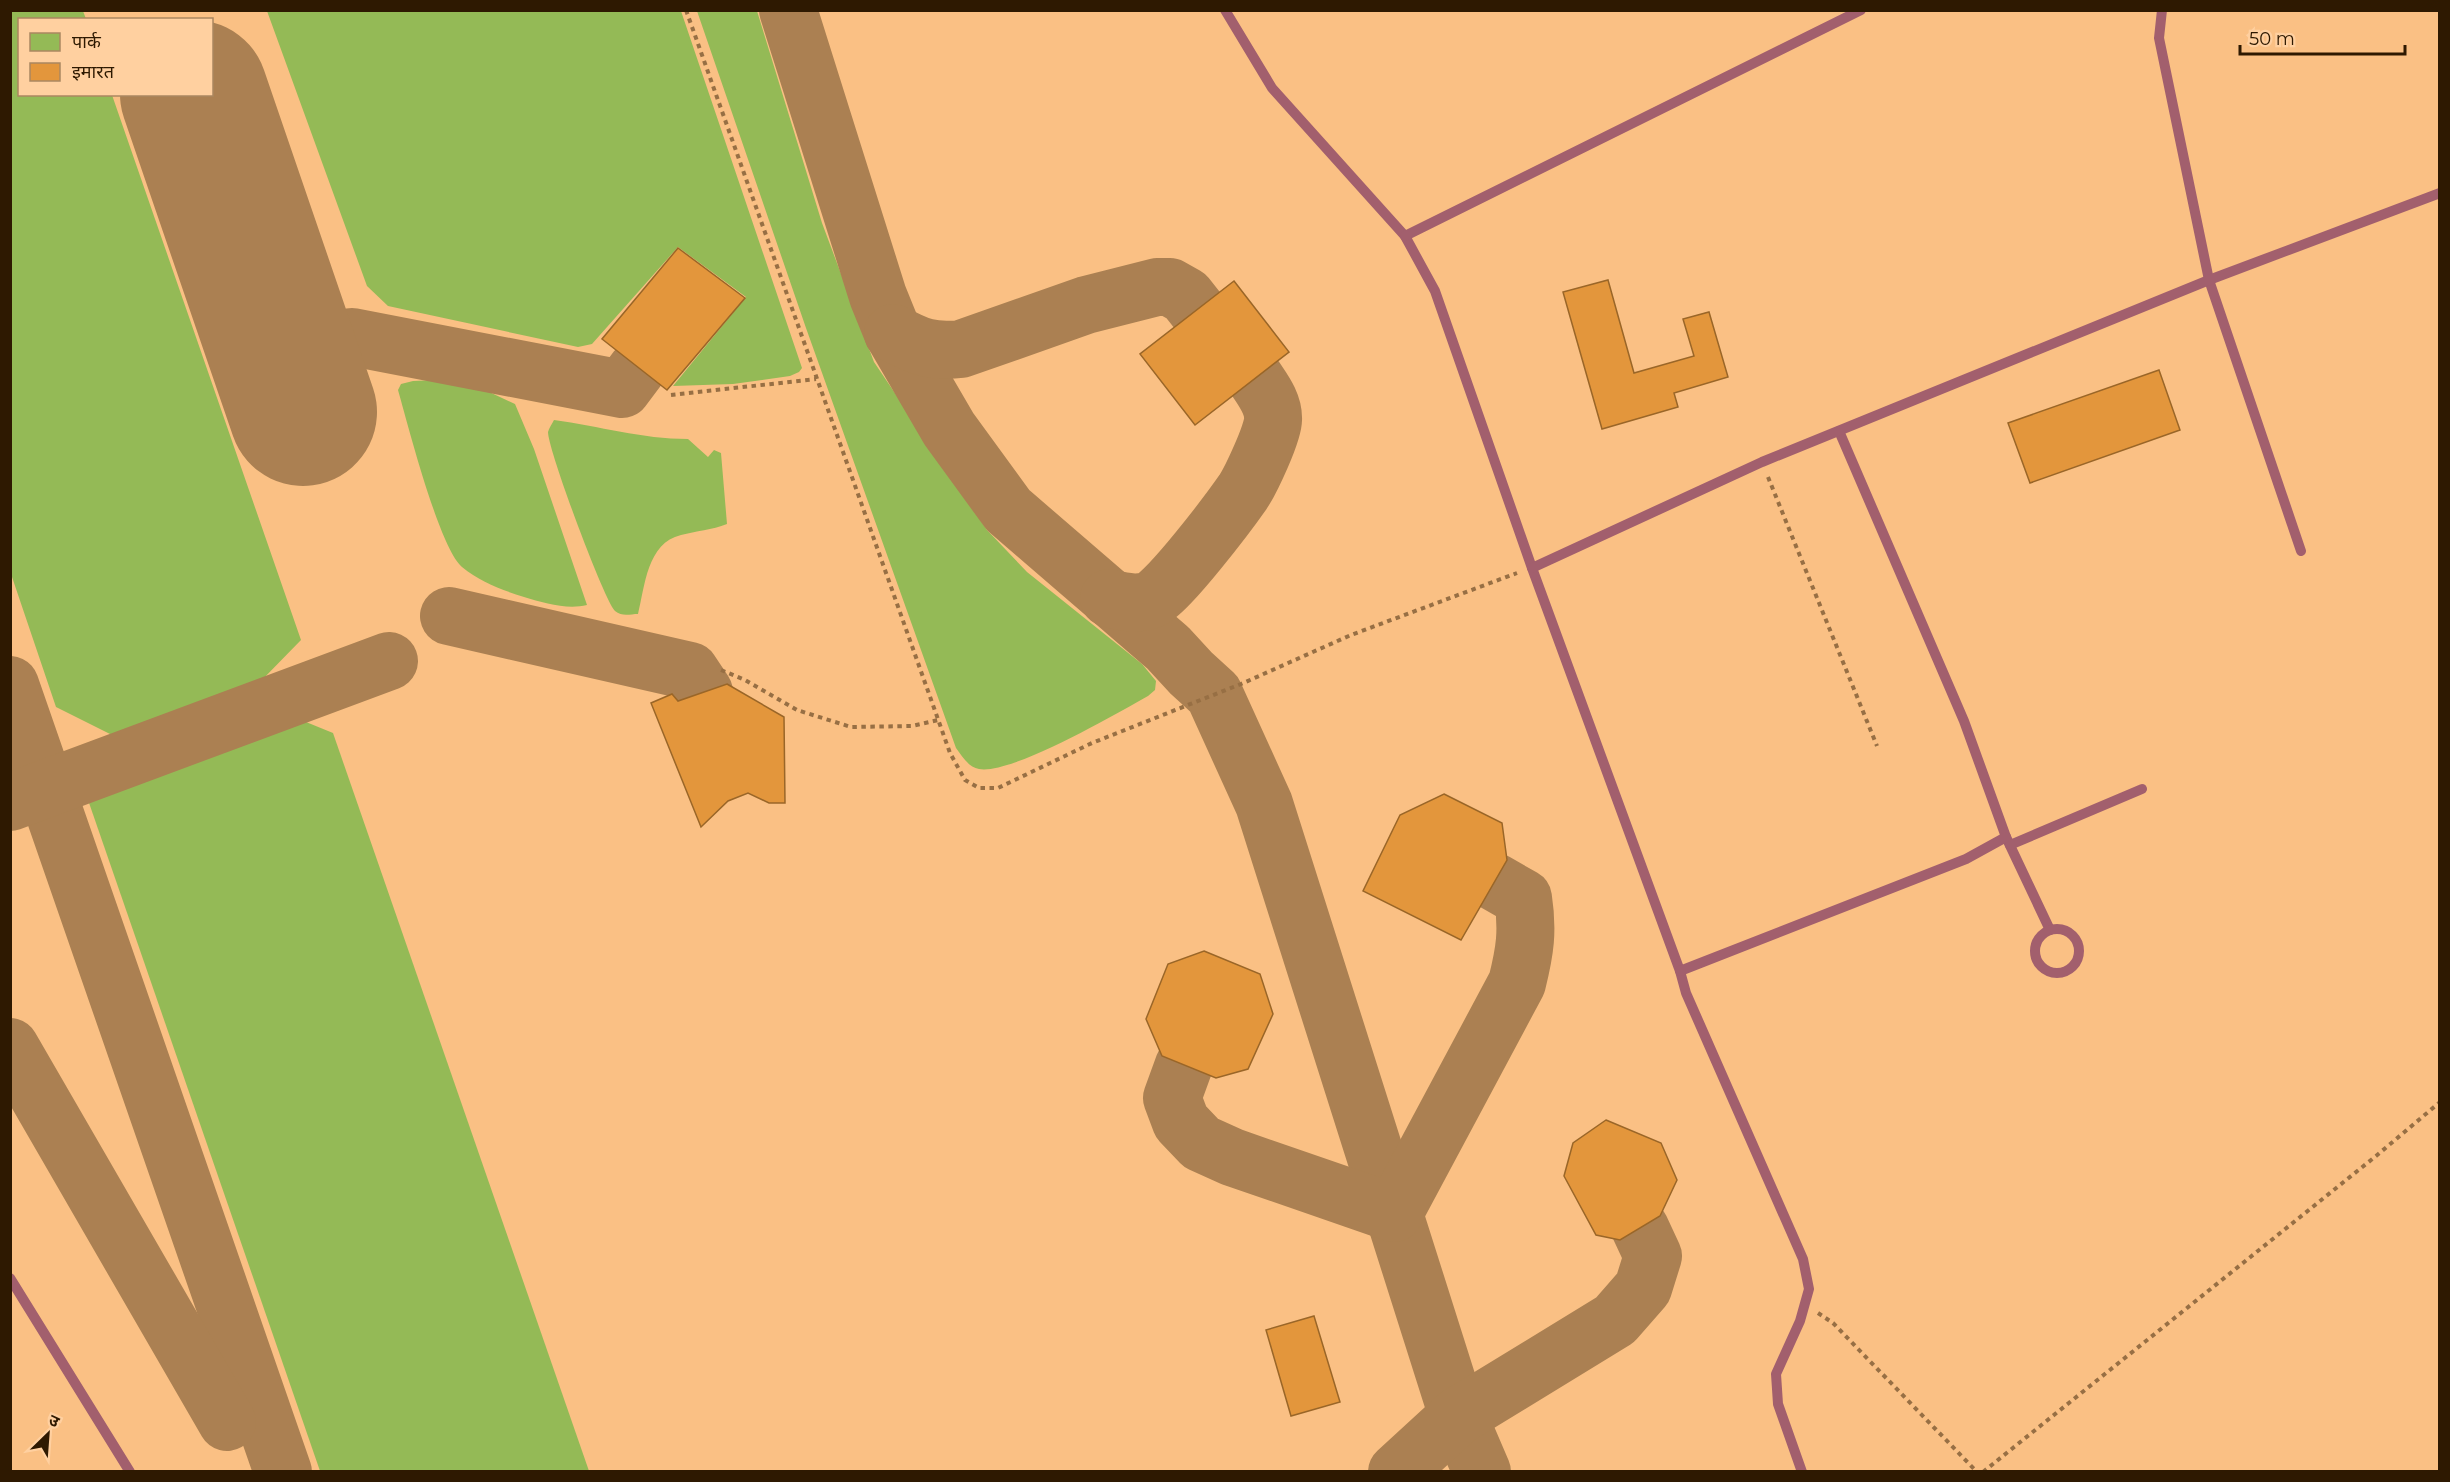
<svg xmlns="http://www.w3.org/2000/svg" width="2450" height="1482" font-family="Montserrat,'Noto Sans Devanagari',sans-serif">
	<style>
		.green { fill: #94ba56 }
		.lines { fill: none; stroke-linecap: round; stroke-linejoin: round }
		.taxiway { stroke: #ab8052; stroke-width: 58 }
		.runway { stroke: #ab8052; stroke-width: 148 }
		.building { fill: #e3963c; stroke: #9a6628; stroke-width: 1.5 }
		.path { stroke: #976f44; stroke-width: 4; stroke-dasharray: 4.5 4.5; stroke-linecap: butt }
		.lane { stroke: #a25f6d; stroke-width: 10 }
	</style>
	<rect width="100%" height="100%" fill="#fac084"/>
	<g class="green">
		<path d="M10,11H83L86,19L20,20V94L112,95L301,640L260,682L116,737L56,707L11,574Z"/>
		<path d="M267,11H681L802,368L799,372L790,376L733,384L673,386L746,297L678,247L592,344L578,347L388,306L367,286Z"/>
		<path d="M697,11H757L822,223L874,362L987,530L1027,572L1142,664L1156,681L1155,690L1148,696C1116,714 1011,775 979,769C968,767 962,756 956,748L806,328Z"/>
		<path d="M436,380L485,390L515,404L534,449L587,605C567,610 544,603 524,597C502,590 480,582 462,567C439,547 408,425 398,390L401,384L413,381Z"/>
		<path d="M554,420C599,426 642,439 688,439L708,457L714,450L721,453L727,524C712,530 696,531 681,535C647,543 645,586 638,614C630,614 622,617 615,611C604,600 548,450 548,432C549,428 552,424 554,420Z"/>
		<path d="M306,722L333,733L589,1471H320L87,797Z"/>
	</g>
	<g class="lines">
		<g class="taxiway">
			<path d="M788,10L878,296L893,333L949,429L1008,510L1168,648L1191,673L1214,694L1264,804L1458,1416L1482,1472"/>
			<path d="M893,333C919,347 931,352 961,349L1086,305L1157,287H1170L1186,296L1197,310"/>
			<path d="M352,337L622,389L637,369"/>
			<path d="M1109,598C1123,602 1136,605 1150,600C1168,593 1229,512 1243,492C1251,480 1273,433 1273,420C1274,404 1263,390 1255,378"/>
			<path d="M449,616L690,671L704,692"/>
			<path d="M10,685L283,1472"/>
			<path d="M10,802L389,661"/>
			<path d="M10,1047L227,1422"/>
			<path d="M1184,1065L1172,1098L1181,1122L1201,1143L1232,1157L1394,1213L1517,983C1525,951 1528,931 1523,898L1495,882"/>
			<path d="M1397,1472L1458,1416L1615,1320L1643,1288L1653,1256L1640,1228"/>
		</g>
		<path class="runway" d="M194,94L303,412"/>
	</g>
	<g class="building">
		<path d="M678,248L745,298L667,390L602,339Z"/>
		<path d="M1608,280L1634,373L1694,356L1683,319L1709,312L1728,377L1674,393L1678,407L1602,429L1563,292Z"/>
		<path d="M1234,281L1289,352L1195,425L1140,354Z"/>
		<path d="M2159,370L2180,430L2030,483L2008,423Z"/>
		<path d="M727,684L784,717L785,803H769L748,793L728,801L701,827L651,703L672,694L678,701Z"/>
		<path d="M1444,794L1502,823L1507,860L1461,940L1363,891L1400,815Z"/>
		<path d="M1204,951L1260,974L1273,1014L1248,1069L1216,1078L1162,1056L1146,1019L1168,964Z"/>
		<path d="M1606,1120L1661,1143L1677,1180L1660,1216L1620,1240L1596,1235L1564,1176L1573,1143Z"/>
		<path d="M1314,1316L1340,1402L1291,1416L1266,1330Z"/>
	</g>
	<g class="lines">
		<g class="path">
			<path d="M686,10L950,753L965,780L979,788H998L1092,743L1241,684L1351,635L1517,573"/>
			<path d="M671,395L816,379"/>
			<path d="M1768,477L1877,746"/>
			<path d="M721,670L745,680L797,710L851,727L912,726L938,720"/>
			<path d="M1818,1313L1833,1323L1977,1472"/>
			<path d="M1983,1472L2376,1156L2440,1102"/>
		</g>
		<g class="lane">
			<path d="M1225,10L1272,88L1405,236L1435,291L1532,568L1680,971L1686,993L1803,1259L1809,1289L1800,1321L1776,1374L1778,1404L1802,1472"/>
			<path d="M2162,10L2159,38L2209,280L2301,551"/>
			<path d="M1405,236L1861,10"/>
			<path d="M1839,431L1964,721L2006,837L2050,930"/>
			<path d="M1532,568L1762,462L2209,280L2440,193"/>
			<path d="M2010,845L2142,789"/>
			<circle cx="2057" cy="951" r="22"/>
			<path d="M1680,971L1966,859L2006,837"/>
			<path d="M10,1278L130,1472"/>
		</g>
	</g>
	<rect width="2450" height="1482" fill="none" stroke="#2e1901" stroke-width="24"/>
	<rect x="18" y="18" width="195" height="78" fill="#ffd0a0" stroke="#ab8760" stroke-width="1.5"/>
	<rect x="30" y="33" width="30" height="18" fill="#94ba56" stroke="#ab8760" stroke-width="1.5"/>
	<text x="72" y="48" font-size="18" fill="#2e1901">पार्क</text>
	<rect x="30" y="63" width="30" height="18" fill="#e3963c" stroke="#ab8760" stroke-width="1.5"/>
	<text x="72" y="78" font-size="18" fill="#2e1901">इमारत</text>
	<g transform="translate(48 1434) rotate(25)" stroke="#ffd0a0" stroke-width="4.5" paint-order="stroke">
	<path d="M0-4.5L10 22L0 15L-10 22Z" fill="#2e1901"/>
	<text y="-9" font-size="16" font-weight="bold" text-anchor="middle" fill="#2e1901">उ</text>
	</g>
	<path d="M2240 45v9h165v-9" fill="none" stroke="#2e1901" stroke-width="3"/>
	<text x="2249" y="45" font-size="18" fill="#2e1901" stroke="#ffd0a0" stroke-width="4.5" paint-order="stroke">50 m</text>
</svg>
